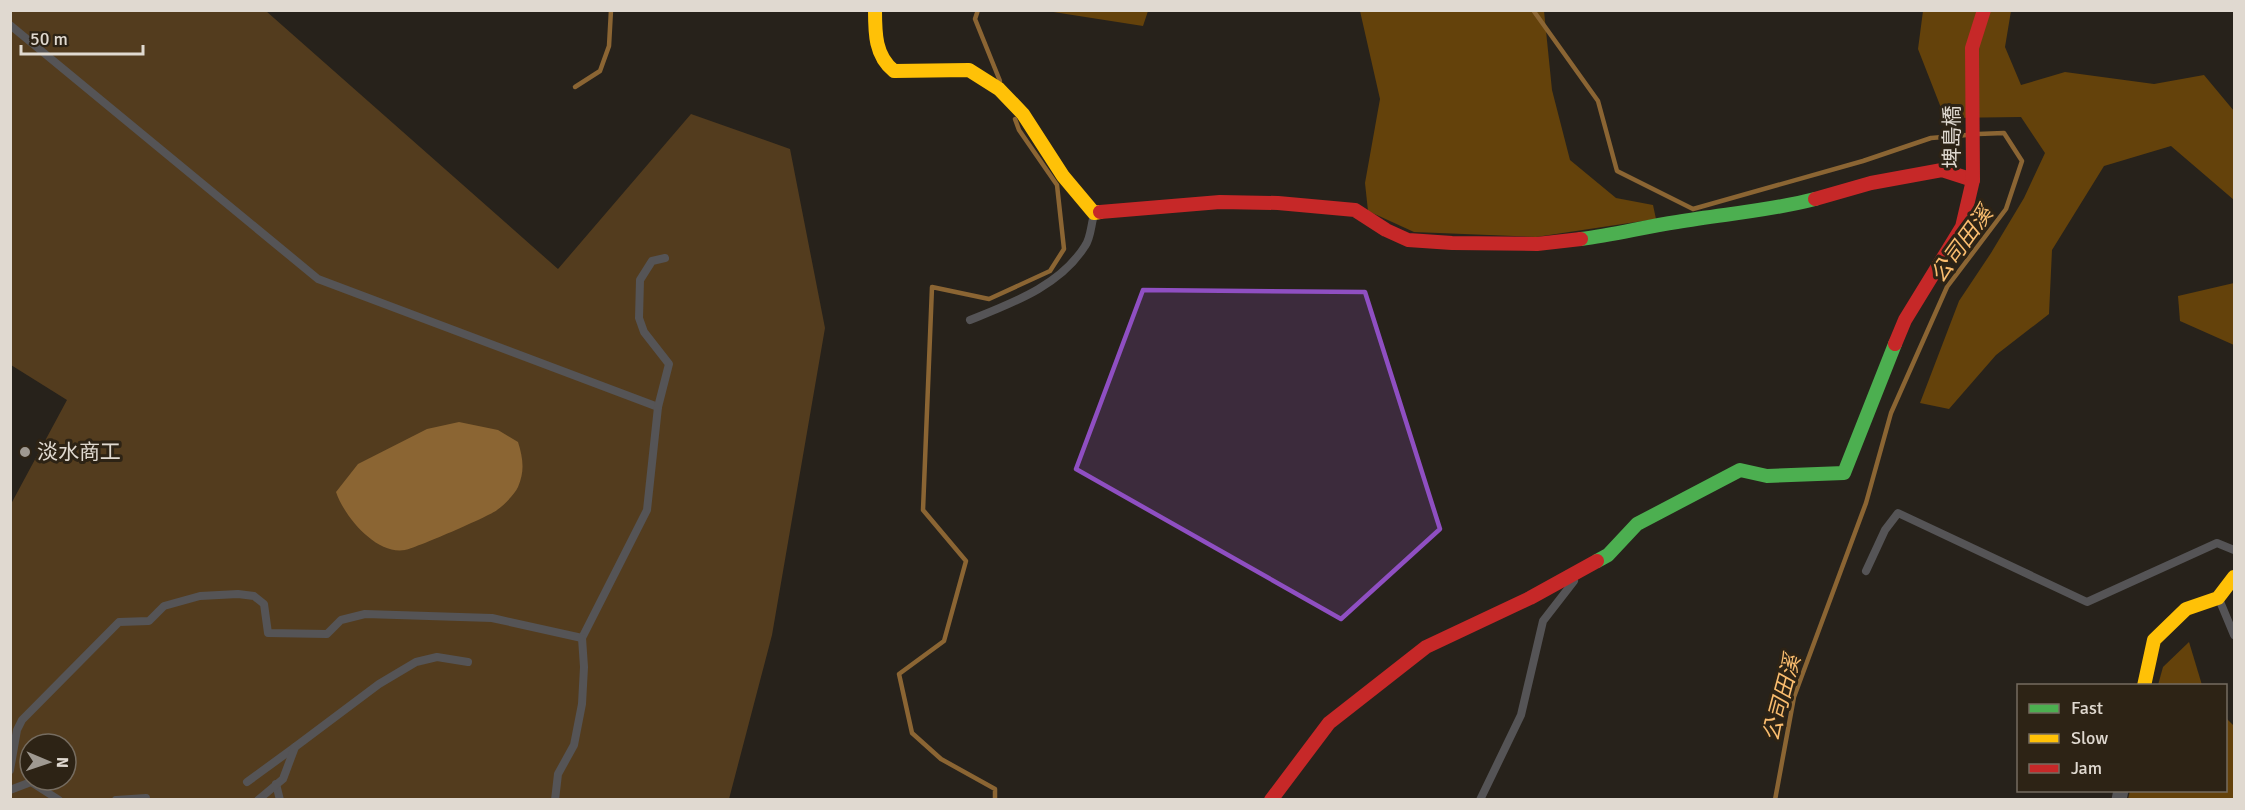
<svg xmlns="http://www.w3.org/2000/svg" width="2245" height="810" font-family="Signika,'Noto Sans TC',sans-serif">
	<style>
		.green { fill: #533c1e; fill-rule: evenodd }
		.forest { fill: #64420b }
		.water { fill: #8b6533 }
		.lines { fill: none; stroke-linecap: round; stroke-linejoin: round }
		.stream { stroke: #8b6533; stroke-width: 4.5 }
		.lane { stroke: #555456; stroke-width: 8 }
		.street { stroke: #555456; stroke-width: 15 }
		.fast { stroke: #4caf50; stroke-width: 14 }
		.slow { stroke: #ffc107; stroke-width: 14 }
		.jam { stroke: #c62828; stroke-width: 14 }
		.marked { fill: #8f4fc2; fill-opacity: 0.2; stroke: #8f4fc2; stroke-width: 4.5; stroke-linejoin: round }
		.poi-dot { fill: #9f9991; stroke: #2d2315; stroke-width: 2 }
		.labels { text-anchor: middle; stroke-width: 6; stroke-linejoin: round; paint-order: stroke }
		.street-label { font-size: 21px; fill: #e0d9d0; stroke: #2d2315 }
		.poi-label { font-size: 21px; fill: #e0d9d0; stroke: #2d2315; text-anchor: start }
		.water-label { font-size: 22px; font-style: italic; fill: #fabd6f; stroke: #2d2315 }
	</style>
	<rect width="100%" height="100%" fill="#27221b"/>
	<path class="green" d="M10,11H266L558,269L691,114L790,149L825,328L772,635L729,799H11V504L67,400L11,365ZM30,744H66V780H30Z"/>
	<g class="forest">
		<path d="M1047,11H1148L1143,26Z"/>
		<path d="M1360,11H1544L1552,90L1570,160L1616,198L1653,205L1656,219L1536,237L1414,232L1368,211L1365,183L1380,99Z"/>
		<path d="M1923,11H2011L2005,47L2021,85L2065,72L2154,84L2204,75L2234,111V200L2171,146L2104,166L2052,250L2049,314L1996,355L1949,409L1920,403L1959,301L1991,253L2024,198L2045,153L2021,117L1945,118L1918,49Z"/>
		<path d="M2234,283V345L2180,321L2178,296Z"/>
		<path d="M2189,642L2202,685H2158L2163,667Z"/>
		<path d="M2226,718L2234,726V799H2128L2130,791L2226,790Z"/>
	</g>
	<path class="water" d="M459,422L498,430L518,442C523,458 525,471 518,487C515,494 504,505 497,510C490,516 413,549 405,550C376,555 344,516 336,492L358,464L427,429Z"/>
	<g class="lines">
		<g class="stream">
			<path d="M978,10L975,19L1000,81"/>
			<path d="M1533,10L1598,101L1617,171L1693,209L1863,161L1931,138L1967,135"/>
			<path d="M575,87L600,71L609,46L611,10"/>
			<path d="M995,800V789L941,759L912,733L899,674L944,641L966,561L923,510L932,287L989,299L1050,271L1064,249L1057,185L1019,130L1015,119"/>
			<path d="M1775,800L1794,697L1866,503L1891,413L1947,287L2006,209L2022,161L2004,133L1978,134"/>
		</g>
		<g class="lane">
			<path d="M10,25L318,279L658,407"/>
			<path d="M970,320C1012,303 1060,286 1085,246C1091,238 1091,224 1094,215"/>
			<path d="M1866,571L1885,530L1898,513L2087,602L2217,543L2234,550"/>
			<path d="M2219,599L2234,635"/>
			<path d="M10,770L17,730L22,720L119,622L149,621L164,606L200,596L238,594L254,596L264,604L268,633L327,634L341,620L365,614L492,618L582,638L647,510L658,407L669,364L644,332L639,318L640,280L652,261L665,258"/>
			<path d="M247,782L295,747"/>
			<path d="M276,784L280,800"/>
			<path d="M10,790L31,782L59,800"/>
			<path d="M116,800L146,798"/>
			<path d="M258,800L283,779L295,747L379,684L416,662L437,657L468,662"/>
			<path d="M555,800L558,774L574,745L582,704L584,667L582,638"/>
			<path d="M1480,800L1521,715L1543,621L1574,581"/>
		</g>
		<path class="street" d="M2119,800L2121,790"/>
		<g class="fast">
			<path d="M1581,239C1613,235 1644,227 1677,222C1723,214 1769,211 1815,199"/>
			<path d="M1597,561L1608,555L1637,524L1740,470L1767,476L1844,473L1895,344"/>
		</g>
		<g class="slow">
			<path d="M875,10C875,33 875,56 894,71L969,70L999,89L1023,114L1063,176L1094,213L1100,212"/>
			<path d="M2144,686L2154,640L2186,609L2218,598L2234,577"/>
		</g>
		<g class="jam">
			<path d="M1815,199L1871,183L1942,170L1973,180"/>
			<path d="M1100,212L1220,202L1278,203L1355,210L1386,230L1408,240L1452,243L1537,244L1581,239"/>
			<path d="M1895,344L1905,320L1962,227L1973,180L1972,48L1984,10"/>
			<path d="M1271,800L1329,723L1426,647L1530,598L1597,561"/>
		</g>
	</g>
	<path class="marked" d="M1143,290L1365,292L1440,529L1341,619L1076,469Z"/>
	<circle class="poi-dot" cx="25" cy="452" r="6"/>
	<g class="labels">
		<g class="street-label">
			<text transform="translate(1952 137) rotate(-90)" y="7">埤島橋</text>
		</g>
		<g class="poi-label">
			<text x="37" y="459">淡水商工</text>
		</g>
		<g class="water-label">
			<text transform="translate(1961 244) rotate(-54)" y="8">公司田溪</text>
			<text transform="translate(1781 698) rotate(-75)" y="8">公司田溪</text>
		</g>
	</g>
	<rect width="2245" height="810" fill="none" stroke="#e0d9d0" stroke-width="24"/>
	<rect x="2017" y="684" width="210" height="108" fill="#2d2315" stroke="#756c60" stroke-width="1.5"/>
	<rect x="2029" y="704" width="30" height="9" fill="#4caf50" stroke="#756c60" stroke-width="1.5"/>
	<text x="2071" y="714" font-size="18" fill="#e0d9d0">Fast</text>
	<rect x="2029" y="734" width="30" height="9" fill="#ffc107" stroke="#756c60" stroke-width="1.5"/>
	<text x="2071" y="744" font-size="18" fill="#e0d9d0">Slow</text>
	<rect x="2029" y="764" width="30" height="9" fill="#c62828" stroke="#756c60" stroke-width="1.5"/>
	<text x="2071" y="774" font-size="18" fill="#e0d9d0">Jam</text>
	<g transform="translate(48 762) rotate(92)"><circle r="28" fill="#2d2315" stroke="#756c60" stroke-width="1.5"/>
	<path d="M0-4.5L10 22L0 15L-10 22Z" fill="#9f9991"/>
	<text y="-9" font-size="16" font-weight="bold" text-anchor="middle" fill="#e0d9d0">N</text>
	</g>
	<path d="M21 45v9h122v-9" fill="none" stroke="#e0d9d0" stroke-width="3"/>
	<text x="30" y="45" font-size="18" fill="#e0d9d0" stroke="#2d2315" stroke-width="4.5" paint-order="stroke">50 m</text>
</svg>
